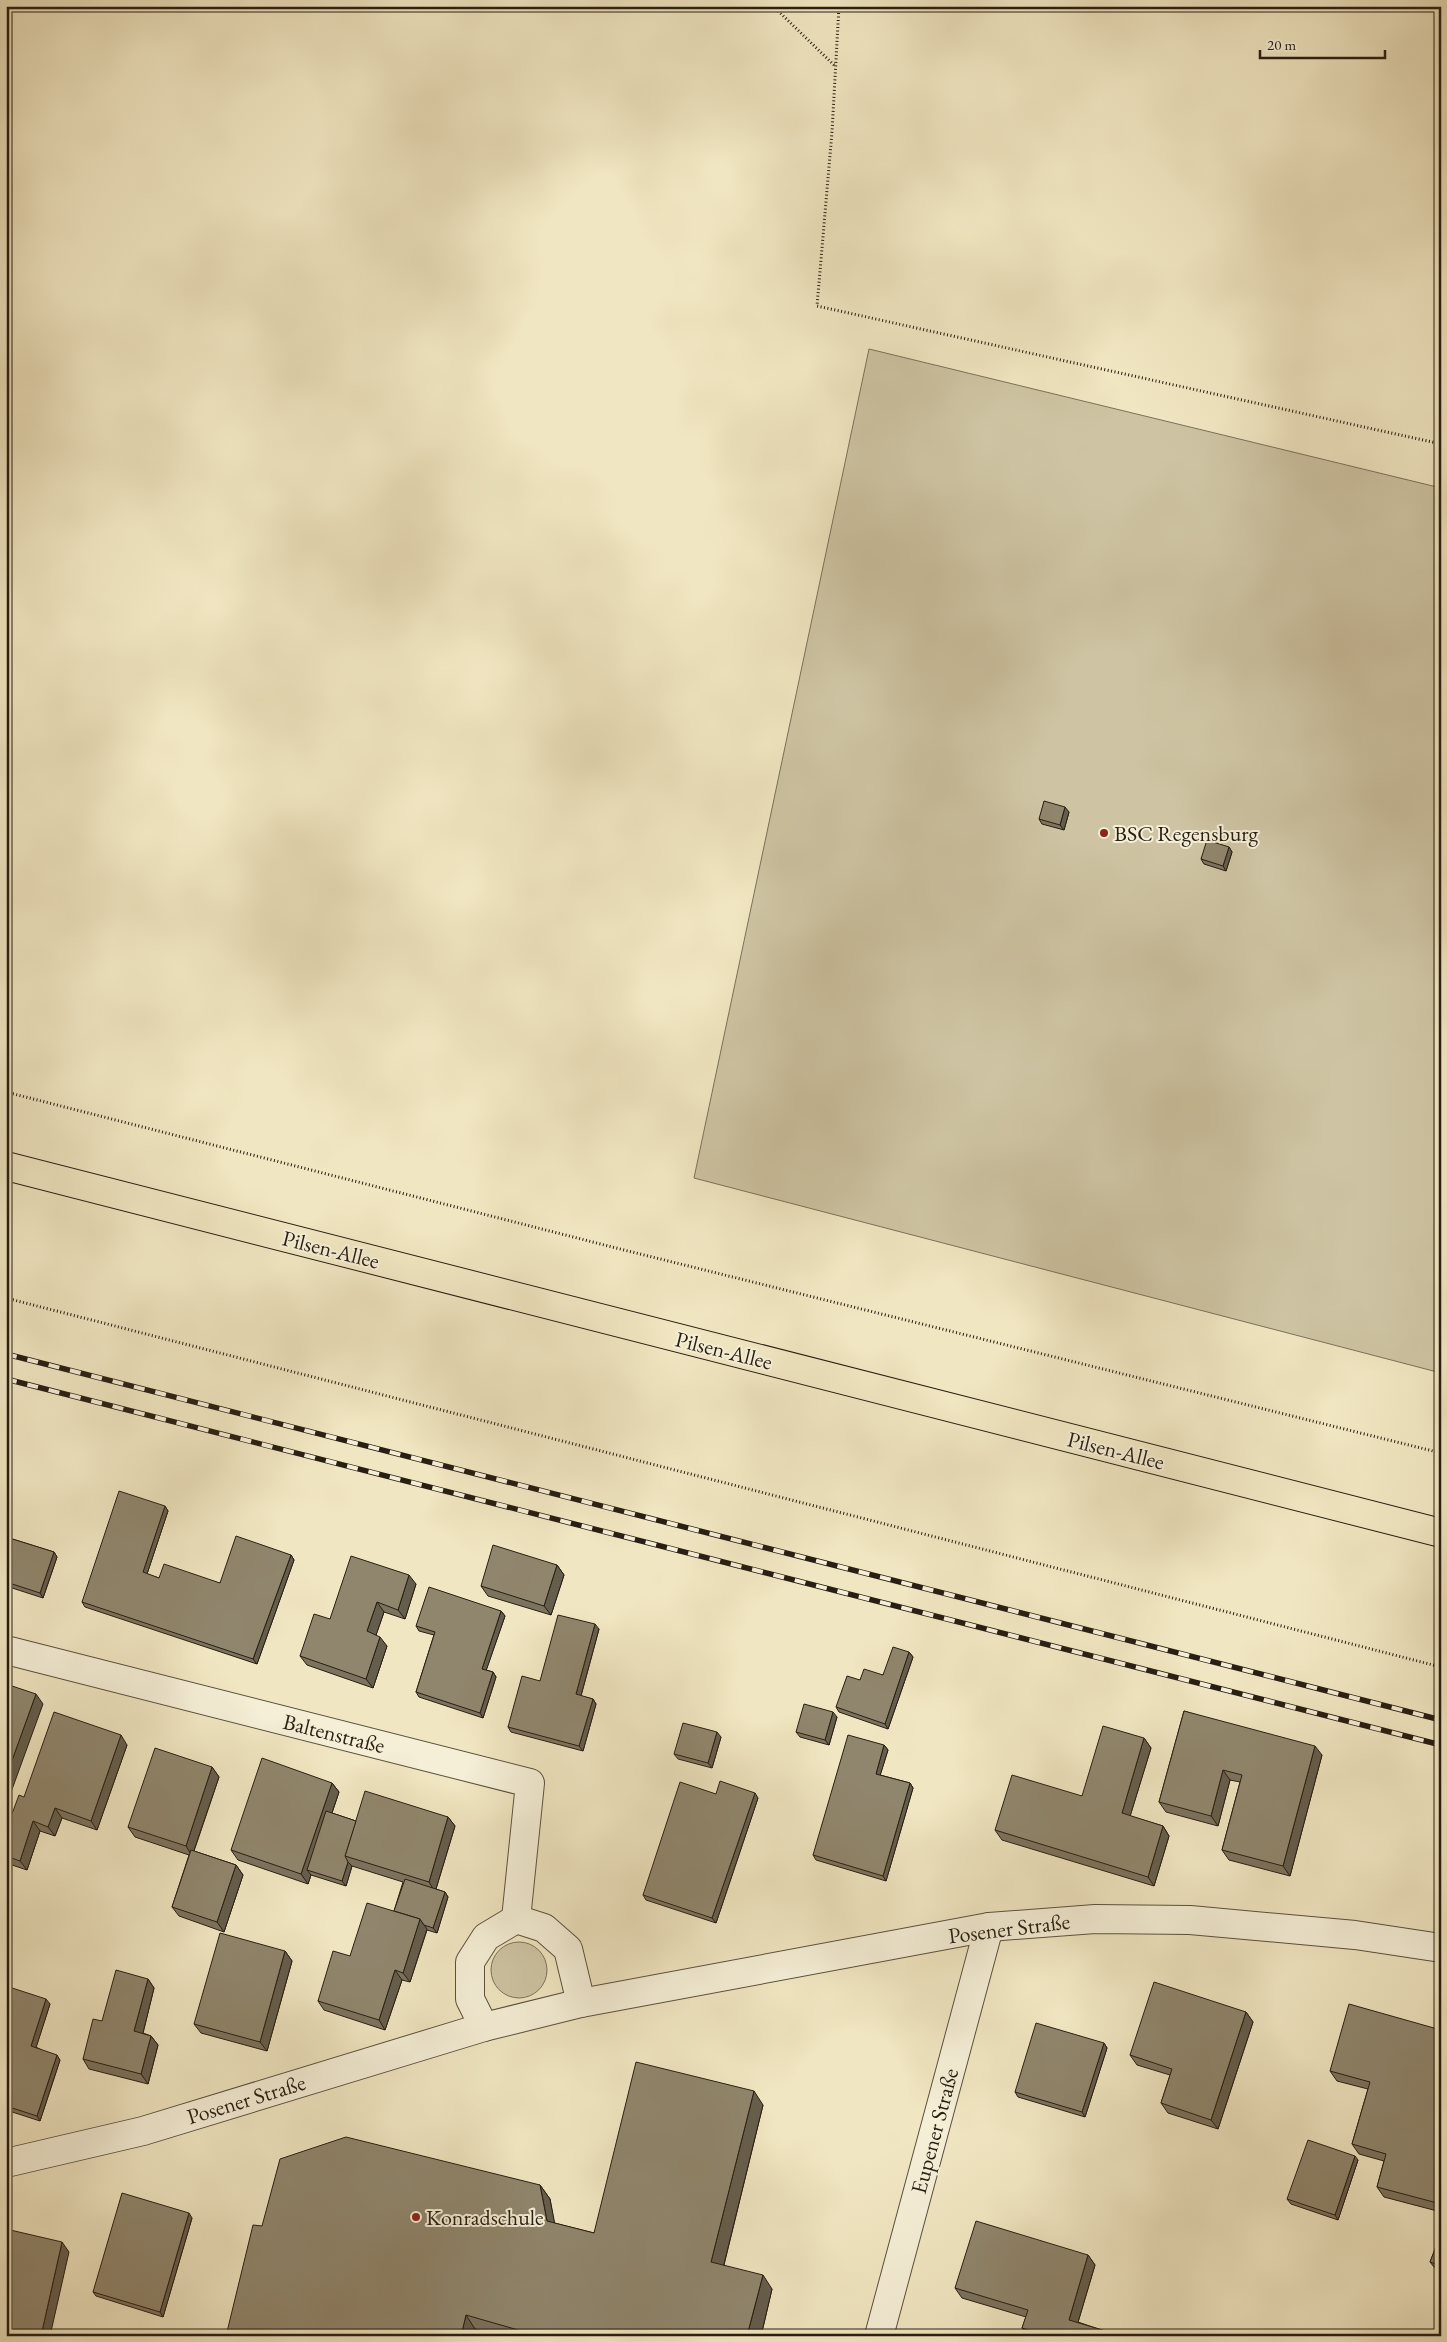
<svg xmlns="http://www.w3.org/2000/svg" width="1447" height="2342" font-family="'EB Garamond',serif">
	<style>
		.green { fill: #cec4a3; stroke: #7b715b }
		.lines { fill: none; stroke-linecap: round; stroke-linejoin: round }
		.minor-casing { stroke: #5a503e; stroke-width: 30 }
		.primary-casing { stroke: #281e13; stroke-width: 30 }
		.path { stroke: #281e13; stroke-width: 3; stroke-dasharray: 1 2.5; stroke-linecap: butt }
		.minor { stroke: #f5efd7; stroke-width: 28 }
		.primary { stroke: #f0e6c1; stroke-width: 28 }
		.rail-casing { stroke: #281e13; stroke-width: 5.5 }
		.rail { stroke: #f5efd7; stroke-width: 4; stroke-dasharray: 11; stroke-linecap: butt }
		.wall { fill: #7c735e; stroke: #281e13 }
		.shaded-wall { fill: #655e4c; stroke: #281e13 }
		.building { fill: #90866d; stroke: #281e13 }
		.poi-dot { fill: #8f2418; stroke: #f5efd7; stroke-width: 2 }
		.labels { text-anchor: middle; stroke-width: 4; stroke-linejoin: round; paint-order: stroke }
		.poi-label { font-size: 22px; fill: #281e13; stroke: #f5efd7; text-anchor: start }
		.street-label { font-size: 22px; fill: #281e13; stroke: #f5efd7 }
	</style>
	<rect width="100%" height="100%" fill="#f0e6c1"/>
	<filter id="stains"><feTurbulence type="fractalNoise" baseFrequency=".004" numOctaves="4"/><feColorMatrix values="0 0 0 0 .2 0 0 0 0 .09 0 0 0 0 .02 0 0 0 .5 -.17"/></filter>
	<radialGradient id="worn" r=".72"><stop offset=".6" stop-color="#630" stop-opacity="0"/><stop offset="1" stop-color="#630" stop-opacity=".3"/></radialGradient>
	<g class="green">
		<path d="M869,349L1441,488V1373L694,1178Z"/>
		<circle cx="519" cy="1970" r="28"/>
	</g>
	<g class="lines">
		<g class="minor-casing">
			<g id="minor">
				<path d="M6,1650L530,1783L516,1919"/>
				<path d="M484,2027L470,1999V1962L486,1937L516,1919L544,1928L568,1949L581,2003"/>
				<path d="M6,2163L143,2131L484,2027L581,2003L989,1927L1095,1919L1190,1920L1355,1935L1441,1948"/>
				<path d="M879,2336L989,1927"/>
			</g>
		</g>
		<g class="primary-casing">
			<path id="primary" d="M6,1166L1441,1533"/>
		</g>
		<g class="path">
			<path d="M773,6L835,66"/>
			<path d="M839,6L832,132L817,306L1441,444"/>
			<path d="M6,1092L624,1250L1441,1453"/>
			<path d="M6,1298L1441,1667"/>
		</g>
		<use href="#minor" class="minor"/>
		<use href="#primary" class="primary"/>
		<g class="rail-casing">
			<g id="rail">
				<path d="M6,1354L1441,1720"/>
				<path d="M6,1379L1441,1745"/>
			</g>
		</g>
		<use href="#rail" class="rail"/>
	</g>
	<g class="wall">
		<path d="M1069,812L1064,830L1042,824L1039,819Z"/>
		<path d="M1229,847L1232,852L1226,871L1204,864L1201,859Z"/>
		<path d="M165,1506L168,1511L147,1574L159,1578L220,1583L291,1555L294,1560L257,1664L85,1607L82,1602Z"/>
		<path d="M6,1537L54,1552L57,1557L43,1598L6,1586Z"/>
		<path d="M557,1565L564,1575L551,1615L488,1596L481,1586Z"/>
		<path d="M416,1584L405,1619L384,1612L376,1635L387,1646L373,1688L307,1665L300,1656L330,1619Z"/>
		<path d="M501,1611L505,1616L486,1670L493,1672L496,1677L483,1718L419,1697L416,1692L434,1635L419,1631L416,1626Z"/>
		<path d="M599,1629L581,1696L593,1699L596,1704L583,1751L511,1732L508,1727L540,1681Z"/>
		<path d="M909,1652L913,1657L888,1729L839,1712L836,1707L860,1680L883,1675Z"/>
		<path d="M1184,1711L1322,1755L1290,1876L1229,1860L1222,1850L1240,1782L1230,1780L1218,1826L1166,1812L1159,1802Z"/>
		<path d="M837,1717L829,1745L800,1737L796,1732Z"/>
		<path d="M721,1737L712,1768L678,1759L674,1754Z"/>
		<path d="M1144,1738L1151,1748L1130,1816L1163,1826L1169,1836L1154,1886L1002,1840L995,1830L1082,1796Z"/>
		<path d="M127,1745L97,1830L62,1818L55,1836L40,1831L27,1870L6,1863V1830L24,1797Z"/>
		<path d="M884,1745L888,1750L880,1775L910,1783L913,1788L886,1881L816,1860L813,1855Z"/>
		<path d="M212,1767L219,1777L194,1851L236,1865L243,1875L224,1932L179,1916L172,1907L189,1855L135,1837L128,1827Z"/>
		<path d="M332,1783L339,1792L332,1813L356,1821L448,1817L455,1826L436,1889L445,1892L448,1897L437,1933L427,1930L410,1982L402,1980L385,2030L324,2010L318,2001L350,1956L394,1911L403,1882L352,1866L346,1886L311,1875L308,1884L238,1860L231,1850Z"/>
		<path d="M716,1794L758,1798L716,1923L646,1900L643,1895Z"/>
		<path d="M285,1951L292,1961L267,2051L201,2033L194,2024Z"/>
		<path d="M148,1979L154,1988L143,2033L151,2036L158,2045L148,2084L89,2069L83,2059L102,2021Z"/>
		<path d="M6,1986L50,2004L36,2047L60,2060L40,2121L6,2110Z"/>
		<path d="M1246,2012L1253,2022L1218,2129L1168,2113L1161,2103L1170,2075L1137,2065L1130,2055Z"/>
		<path d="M1441,2030V2212L1384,2197L1377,2187L1384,2161L1359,2154L1352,2144L1368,2089L1337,2081L1330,2071Z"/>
		<path d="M1104,2043L1107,2048L1085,2117L1018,2097L1015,2092Z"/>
		<path d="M763,2105L724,2265L772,2289L761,2336H499L475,2329L262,2226L540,2185L550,2199L554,2223L594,2233Z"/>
		<path d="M1358,2160L1338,2220L1291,2204L1287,2199Z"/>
		<path d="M192,2218L163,2317L96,2296L93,2292Z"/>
		<path d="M1441,2234V2270L1434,2267L1430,2262Z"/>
		<path d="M1088,2255L1095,2265L1078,2322L1119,2336H1027L1022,2328L1026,2317L962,2298L955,2288Z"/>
	</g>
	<g class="shaded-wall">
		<path d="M1065,807L1069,812L1064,830L1060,825Z"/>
		<path d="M1229,847L1232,852L1226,871L1223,866Z"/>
		<path d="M165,1506L168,1511L146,1577L143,1572Z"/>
		<path d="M54,1552L57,1557L43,1598L40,1593Z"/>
		<path d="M291,1555L294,1560L257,1664L253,1659Z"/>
		<path d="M557,1565L564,1575L551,1615L544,1606Z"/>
		<path d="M409,1575L416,1584L405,1619L398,1610Z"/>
		<path d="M377,1602L384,1612L374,1641L367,1631Z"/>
		<path d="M501,1611L505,1616L485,1674L482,1669Z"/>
		<path d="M595,1624L599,1629L580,1699L576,1694Z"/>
		<path d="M380,1637L387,1646L373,1688L366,1679Z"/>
		<path d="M909,1652L913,1657L888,1729L885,1724Z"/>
		<path d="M493,1672L496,1677L483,1718L480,1713Z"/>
		<path d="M36,1694L43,1704L6,1806V1777Z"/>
		<path d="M593,1699L596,1704L583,1751L579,1746Z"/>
		<path d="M833,1712L837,1717L829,1745L825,1740Z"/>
		<path d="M717,1732L721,1737L712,1768L708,1763Z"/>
		<path d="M121,1735L127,1745L97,1830L91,1821Z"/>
		<path d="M1144,1738L1151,1748L1128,1823L1122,1813Z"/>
		<path d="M884,1745L888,1750L879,1779L876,1774Z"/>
		<path d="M1315,1746L1322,1755L1290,1876L1283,1866Z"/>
		<path d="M212,1767L219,1777L192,1856L186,1846Z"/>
		<path d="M1223,1770L1230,1780L1218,1826L1211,1816Z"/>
		<path d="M332,1783L339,1792L312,1871L307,1870L311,1875L308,1884L301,1874Z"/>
		<path d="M910,1783L913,1788L886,1881L883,1876Z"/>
		<path d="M755,1793L758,1798L716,1923L712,1918Z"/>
		<path d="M55,1808L62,1818L55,1836L48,1827Z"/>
		<path d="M448,1817L455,1826L435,1892L429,1882Z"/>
		<path d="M33,1821L40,1831L27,1870L20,1861Z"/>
		<path d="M1163,1826L1169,1836L1154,1886L1148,1877Z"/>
		<path d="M348,1862L352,1866L346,1886L342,1881Z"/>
		<path d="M236,1865L243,1875L224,1932L217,1922Z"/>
		<path d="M445,1892L448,1897L437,1933L433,1928Z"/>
		<path d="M420,1919L427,1929L410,1982L403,1973Z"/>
		<path d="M285,1951L292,1961L267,2051L260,2042Z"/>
		<path d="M395,1970L402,1980L385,2030L379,2020Z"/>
		<path d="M148,1979L154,1988L141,2041L134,2031Z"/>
		<path d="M46,1999L50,2004L35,2051L31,2046Z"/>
		<path d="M1246,2012L1253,2022L1218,2129L1211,2120Z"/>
		<path d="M151,2036L158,2045L148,2084L141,2074Z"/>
		<path d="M1104,2043L1107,2048L1085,2117L1082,2112Z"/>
		<path d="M57,2055L60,2060L40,2121L37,2116Z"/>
		<path d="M754,2091L763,2105L721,2276L711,2262Z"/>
		<path d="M1355,2156L1358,2160L1338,2220L1335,2215Z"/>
		<path d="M540,2185L550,2199L557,2235L547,2221Z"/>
		<path d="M189,2213L192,2218L163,2317L160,2312Z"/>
		<path d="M62,2242L69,2252L50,2336H41Z"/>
		<path d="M1088,2255L1095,2265L1076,2329L1069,2320Z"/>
		<path d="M763,2275L772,2289L761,2336H747Z"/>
		<path d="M466,2315L475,2329L474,2336H461Z"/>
	</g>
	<g class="building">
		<path d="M1044,801L1065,807L1060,825L1039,819Z"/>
		<path d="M1207,840L1229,847L1223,866L1201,859Z"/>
		<path d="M119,1491L165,1506L143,1572L159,1578L164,1564L220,1583L236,1536L291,1555L253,1659L82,1602Z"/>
		<path d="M6,1537L54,1552L40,1593L6,1582Z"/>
		<path d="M493,1545L557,1565L544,1606L481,1586Z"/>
		<path d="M351,1556L409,1575L398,1610L377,1602L367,1631L380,1637L366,1679L300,1656L314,1614L330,1619Z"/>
		<path d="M429,1587L501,1611L482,1669L493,1672L480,1713L416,1692L435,1632L416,1626Z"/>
		<path d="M558,1615L595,1624L576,1694L593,1699L579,1746L508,1727L522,1676L540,1681Z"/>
		<path d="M893,1647L909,1652L885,1724L836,1707L847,1676L860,1680L864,1669L883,1675Z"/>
		<path d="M6,1684L36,1694L6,1777Z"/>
		<path d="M804,1704L833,1712L825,1740L796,1732Z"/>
		<path d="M1184,1711L1315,1746L1283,1866L1222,1850L1242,1775L1223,1770L1211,1816L1159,1802Z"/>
		<path d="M54,1712L121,1735L91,1821L55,1808L48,1827L33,1821L20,1861L6,1856V1830L19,1795L24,1797Z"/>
		<path d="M683,1723L717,1732L708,1763L674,1754Z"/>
		<path d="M1103,1726L1144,1738L1122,1813L1163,1826L1148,1877L995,1830L1012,1775L1082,1796Z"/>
		<path d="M848,1735L884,1745L876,1774L910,1783L883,1876L813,1855Z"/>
		<path d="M155,1748L212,1767L186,1846L128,1827Z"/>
		<path d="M262,1758L332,1783L301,1874L231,1850Z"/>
		<path d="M720,1781L755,1793L712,1918L643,1895L680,1782L716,1794Z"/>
		<path d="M365,1791L448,1817L429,1882L345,1856Z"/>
		<path d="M326,1811L356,1821L345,1856L348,1862L342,1881L307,1870Z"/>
		<path d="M191,1850L236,1865L217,1922L172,1907Z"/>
		<path d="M405,1879L445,1892L433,1928L424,1925L420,1919L394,1911Z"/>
		<path d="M367,1903L420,1919L403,1973L395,1970L379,2020L318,2001L333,1951L350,1956Z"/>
		<path d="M220,1933L285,1951L260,2042L194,2024Z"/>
		<path d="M116,1970L148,1979L134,2031L151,2036L141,2074L83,2059L93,2019L102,2021Z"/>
		<path d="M1154,1982L1246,2012L1211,2120L1161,2103L1172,2069L1130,2055Z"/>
		<path d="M6,1986L46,1999L31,2046L57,2055L37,2116L6,2106Z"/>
		<path d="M1349,2004L1441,2030V2204L1377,2187L1386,2154L1352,2144L1370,2082L1330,2071Z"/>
		<path d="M1036,2023L1104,2043L1082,2112L1015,2092Z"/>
		<path d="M636,2062L754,2091L711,2262L763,2275L747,2336H539L466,2315L461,2336H226L253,2225L262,2226L280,2159L346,2137L540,2185L547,2221L594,2233Z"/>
		<path d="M1308,2140L1355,2156L1335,2215L1287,2199Z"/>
		<path d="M122,2193L189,2213L160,2312L93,2292Z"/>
		<path d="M976,2221L1088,2255L1069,2320L1119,2335V2336H1047L1022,2328L1028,2310L955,2288Z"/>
		<path d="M6,2229L62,2242L41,2336H6Z"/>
		<path d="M1441,2234V2266L1430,2262Z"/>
	</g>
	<g class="poi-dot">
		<circle cx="1104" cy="833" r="5"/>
		<circle cx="416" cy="2217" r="5"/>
	</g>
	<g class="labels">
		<g class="poi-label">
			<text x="1114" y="841">BSC Regensburg</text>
			<text x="426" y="2225">Konradschule</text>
		</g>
		<g class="street-label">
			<text transform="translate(331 1249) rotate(14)" y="8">Pilsen-Allee</text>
			<text transform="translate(724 1350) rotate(14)" y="8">Pilsen-Allee</text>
			<text transform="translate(1116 1450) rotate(14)" y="8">Pilsen-Allee</text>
			<text transform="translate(334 1733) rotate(14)" y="8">Baltenstraße</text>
			<text transform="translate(1009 1928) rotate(-7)" y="8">Posener Straße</text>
			<text transform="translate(246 2099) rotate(-17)" y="8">Posener Straße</text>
			<text transform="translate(934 2131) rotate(-75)" y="8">Eupener Straße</text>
		</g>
	</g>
	<rect width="1447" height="2342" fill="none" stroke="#f0e6c1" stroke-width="25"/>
	<rect x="8" y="8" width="1432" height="2327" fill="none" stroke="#281e13" stroke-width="2.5"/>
	<rect x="12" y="12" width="1422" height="2317" fill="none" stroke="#281e13"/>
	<path d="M1260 50v8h125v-8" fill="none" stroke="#281e13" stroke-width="2.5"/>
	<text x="1267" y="50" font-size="15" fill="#281e13" stroke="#f5efd7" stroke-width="4" paint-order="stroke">20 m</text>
	<rect width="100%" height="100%" filter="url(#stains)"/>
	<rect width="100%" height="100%" fill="url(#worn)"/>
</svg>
